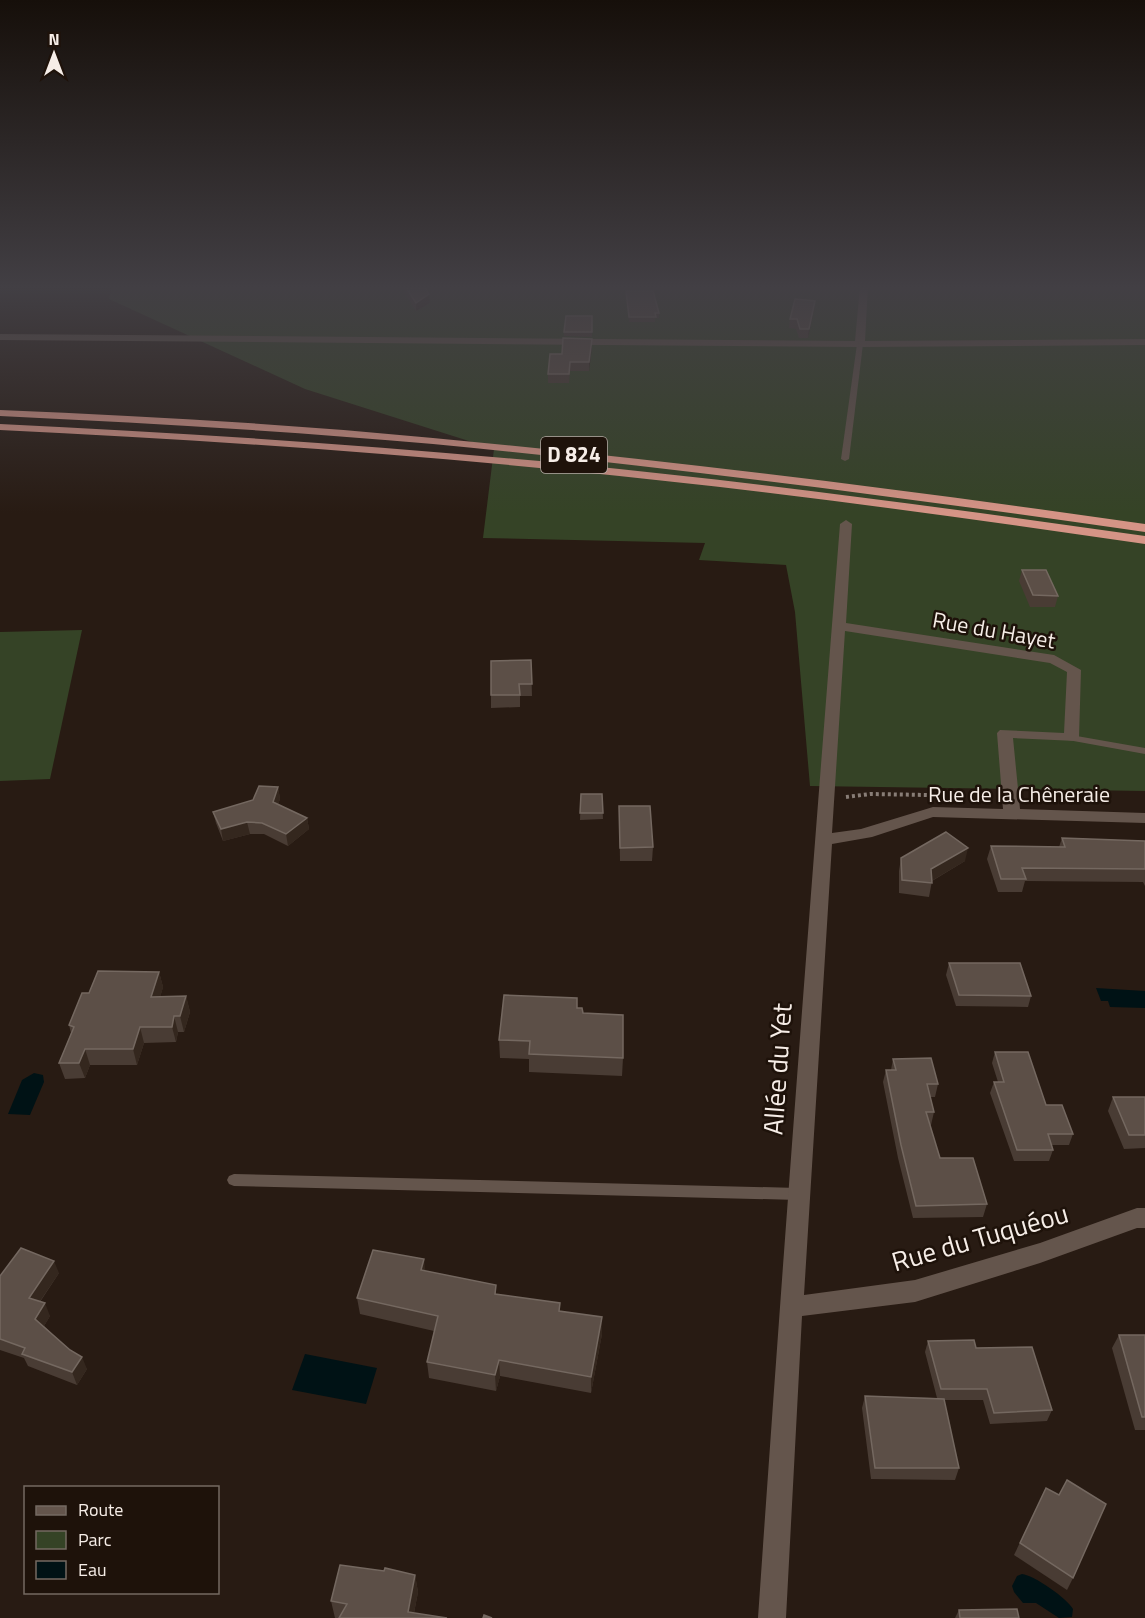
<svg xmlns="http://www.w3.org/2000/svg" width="1145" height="1618" font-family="'Titillium Web',sans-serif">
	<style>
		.green { fill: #354326 }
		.water { fill: #001215 }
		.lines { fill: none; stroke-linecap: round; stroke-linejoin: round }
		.path { stroke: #887d76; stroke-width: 4; stroke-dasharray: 3 3; stroke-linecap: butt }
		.service { fill: #64554c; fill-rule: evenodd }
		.minor { fill: #64554c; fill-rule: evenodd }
		.trunk { fill: #d59486; fill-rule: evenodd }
		.wall { fill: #493c34 }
		.shaded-wall { fill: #34271e }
		.building { fill: #5c4f47; stroke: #746860; stroke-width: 1.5 }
		.labels { text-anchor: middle; stroke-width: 5; stroke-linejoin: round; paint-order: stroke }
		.shield { fill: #1e120a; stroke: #b5aba5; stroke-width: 1.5 }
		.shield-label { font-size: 21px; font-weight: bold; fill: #f6ede7 }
		.street-label { font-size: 22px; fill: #f6ede7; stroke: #1e120a }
		.near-street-label { font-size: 27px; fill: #f6ede7; stroke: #1e120a }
	</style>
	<rect width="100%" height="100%" fill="#281b13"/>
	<g class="green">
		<path d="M112,286H1145V791L810,786L795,612L786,565L699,560L705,543L483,538L494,449L305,389L109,299Z"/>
		<path d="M82,630L50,779L0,781V632Z"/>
	</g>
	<g class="water">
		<path d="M1096,988L1145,991V1008L1110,1007L1108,1001H1101Z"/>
		<path d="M34,1073L43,1075L44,1082L30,1115L8,1114L22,1080Z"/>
		<path d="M305,1354L377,1368L366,1404L292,1390Z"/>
		<path d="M1022,1574C1034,1575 1068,1599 1073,1609L1072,1617L1059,1618L1036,1603H1023L1014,1592L1012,1586L1017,1576Z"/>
	</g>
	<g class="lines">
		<path class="path" d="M846,797L870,794L928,795"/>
		<g class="service">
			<path d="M860,342L863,344L849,459L845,461L841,459L857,344Z"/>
			<path d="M1071,735L1145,748V754L1068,740L1066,738L1068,736Z"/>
			<path d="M234,1174L798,1188L803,1190L805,1194L803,1198L798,1200L234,1186L229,1184L227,1180L229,1176Z"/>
		</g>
		<g class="minor">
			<path d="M860,286H868L865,341L1145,339V345L860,347L0,340V334L855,341Z"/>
			<path d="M846,520L852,524L846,623L1054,655L1081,670L1079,738L1076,741L1013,738L1020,809L1145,813V823L933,817L872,837L832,844L804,1295L915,1280L1040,1243L1137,1208H1145V1228H1137L1040,1263L915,1302L802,1316L786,1618H758C783,1253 811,888 840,524ZM845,631L1050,663L1067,672L1064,733L1000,730L997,733L1003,809L933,807L861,829L832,833Z"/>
		</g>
		<g class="trunk">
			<path d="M0,410C144,416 289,424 433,438C671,460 908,490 1145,524V532C908,498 671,467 433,444C289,431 145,423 0,416Z"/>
			<path d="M0,424C191,433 381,446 571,464C763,483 954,509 1145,536V544C954,516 763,490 571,471C381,452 191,439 0,430Z"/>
		</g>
	</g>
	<g class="wall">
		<path d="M400,286H424L430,303L416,311Z"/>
		<path d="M626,291L659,313V318H655V322H629Z"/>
		<path d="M815,301L808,338H799L796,329L789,328L790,319Z"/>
		<path d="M592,316V337L564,336V332Z"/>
		<path d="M592,347L589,371H570L569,383H548V374L562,354Z"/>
		<path d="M1022,570L1058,596L1055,607H1030L1019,581Z"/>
		<path d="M531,660L532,696H520V707L491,708V695Z"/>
		<path d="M278,787L280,799L278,804L307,818L309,829L288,846L264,834H250L223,841L216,823L213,812L253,800Z"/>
		<path d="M581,794H602L603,819L580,820Z"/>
		<path d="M619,806L653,847L652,861H620Z"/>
		<path d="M1062,838L1145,841V886L1143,882L1025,881L1022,892H998L987,859L991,846L1059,847Z"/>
		<path d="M901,858L965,861L932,881L929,897L899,893V871Z"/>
		<path d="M949,963L1031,996L1028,1007L956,1006L946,975Z"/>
		<path d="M159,972L163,987L160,997L186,996L190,1012L184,1032H178L176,1042L144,1043L137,1065H90L85,1078L65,1079L59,1063L71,1033L69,1025L89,993Z"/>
		<path d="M577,1008L583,1013L623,1058L622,1076L529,1072V1059L500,1058L499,1040Z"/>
		<path d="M995,1052L1073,1134L1069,1145H1052L1053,1150L1049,1161H1014L990,1093L994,1082H998L992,1063Z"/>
		<path d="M893,1059L938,1084L935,1097H930L934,1112L931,1125H930L940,1158L987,1204L983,1217L913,1218L898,1158L883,1082L886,1070H891Z"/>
		<path d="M1113,1097H1145V1148L1124,1149L1108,1111Z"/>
		<path d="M426,1271L496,1285V1294L560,1311L602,1317V1334L591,1393L500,1376L496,1391L429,1378L427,1362L434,1331L360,1314L357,1298Z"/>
		<path d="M59,1273L40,1302L50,1316L44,1326L87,1369L77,1385L28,1366L24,1358L0,1350V1276Z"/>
		<path d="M1119,1335H1145V1430H1135L1112,1348Z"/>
		<path d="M928,1341L976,1348L1052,1410L1047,1421L990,1424L983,1400H944L959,1468L955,1480L871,1479L862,1408L865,1396L937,1398L925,1352Z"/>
		<path d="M1046,1488L1073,1578L1067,1590L1014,1555Z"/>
		<path d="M415,1575L418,1592L414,1613L447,1618H335L331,1601Z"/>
		<path d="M959,1610L1019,1618H955Z"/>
	</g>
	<g class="shaded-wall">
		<path d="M429,294L430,303L416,311V303Z"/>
		<path d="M815,301L814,310L808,338L809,329Z"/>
		<path d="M592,339V347L589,371V362Z"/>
		<path d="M278,787L280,799L275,813L273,802Z"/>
		<path d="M307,818L309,829L288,846L286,834Z"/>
		<path d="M247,822L250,834L223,841L221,829Z"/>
		<path d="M968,848L965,861L928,883L931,869Z"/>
		<path d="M159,972L163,987L156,1012L151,997Z"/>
		<path d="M186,996L190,1012L184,1032L180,1016Z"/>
		<path d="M174,1016L178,1032L176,1042L172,1027Z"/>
		<path d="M140,1027L144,1043L137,1065L133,1049Z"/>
		<path d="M85,1049L90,1065L85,1078L79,1063Z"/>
		<path d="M424,1259L426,1276L421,1270Z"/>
		<path d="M54,1261L59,1273L34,1310L29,1298Z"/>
		<path d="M45,1303L50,1316L41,1331L35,1319Z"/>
		<path d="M602,1317V1334L591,1393V1377Z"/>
		<path d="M82,1357L87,1369L77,1385L72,1372Z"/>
		<path d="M499,1360L500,1376L496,1391L495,1375Z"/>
		<path d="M415,1575L418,1592L413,1618L408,1612Z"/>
	</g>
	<g class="building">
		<path d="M405,286H424L429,294L416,303Z"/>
		<path d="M626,291H653L659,313H655L656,317H629Z"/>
		<path d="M795,299L815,301L809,329H800L797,319H790Z"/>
		<path d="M566,316H592V332H564Z"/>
		<path d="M563,338L592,339L589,362H570L569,374H548L550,354H562Z"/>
		<path d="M1022,570H1046L1058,596L1033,595Z"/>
		<path d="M531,660L532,684H519L520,695H491V661Z"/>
		<path d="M259,786L278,787L273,802L307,818L286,834L262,823L247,822L221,829L213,812L253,800Z"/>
		<path d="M581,794H602L603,813H580Z"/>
		<path d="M619,806H650L653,847L620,848Z"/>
		<path d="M946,832L968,848L931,869L932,883L902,880L901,858Z"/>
		<path d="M1062,838L1145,841V869L1022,868L1026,879H1001L991,846L1065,847Z"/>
		<path d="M949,963H1020L1031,996L959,995Z"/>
		<path d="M98,971L159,972L151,997L186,996L180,1016H174L172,1027H140L133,1049H85L79,1063H59L74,1027L69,1025L82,993H89Z"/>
		<path d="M504,995L577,998V1008H582L583,1013L623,1015V1058L529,1054L530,1041L499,1040Z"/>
		<path d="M995,1052H1028L1046,1105H1062L1073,1134H1048L1053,1150H1017L994,1082H1004Z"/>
		<path d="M931,1058L938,1084H927L934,1112H926L940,1158H973L987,1204L916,1206L901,1145L886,1070H896L893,1059Z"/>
		<path d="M1113,1097H1145V1135H1129Z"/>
		<path d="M21,1248L54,1261L29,1298L45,1303L35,1319L70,1350L82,1357L72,1372L22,1354L25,1348L0,1339V1276Z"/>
		<path d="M373,1250L424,1259L421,1270L496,1285L495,1294L560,1303L559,1311L602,1317L591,1377L499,1360L495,1375L427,1362L438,1316L357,1298Z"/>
		<path d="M1119,1335H1145V1417H1142Z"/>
		<path d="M974,1340L976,1348L1032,1347L1052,1410L994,1413L987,1389H941L928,1341Z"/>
		<path d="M865,1396L944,1399L959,1468H875Z"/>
		<path d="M1067,1480L1106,1504L1073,1578L1020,1543L1046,1488L1059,1495Z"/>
		<path d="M340,1565L384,1571L385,1568L415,1575L408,1612L447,1618H339L347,1604L331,1601Z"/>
		<path d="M1017,1609L1019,1618H960L959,1610Z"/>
		<path d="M484,1615L492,1618H483Z"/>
	</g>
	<linearGradient id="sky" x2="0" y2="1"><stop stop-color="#160f0a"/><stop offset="0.56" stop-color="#423f44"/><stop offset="1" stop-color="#423f44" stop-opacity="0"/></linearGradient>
	<rect width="1145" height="513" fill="url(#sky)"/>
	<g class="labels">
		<rect class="shield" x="541" y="437" width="66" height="36" rx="4.5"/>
		<g class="shield-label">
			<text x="574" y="462">D 824</text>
		</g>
		<g class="street-label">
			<text transform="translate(994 630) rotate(10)" y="8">Rue du Hayet</text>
			<text x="1019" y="802">Rue de la Chêneraie</text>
		</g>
		<g class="near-street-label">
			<text transform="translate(778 1069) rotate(-86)" y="9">Allée du Yet</text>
			<text transform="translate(980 1238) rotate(-16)" y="9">Rue du Tuquéou</text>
		</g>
	</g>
	<rect x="24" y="1486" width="195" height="108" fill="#1e120a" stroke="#746a62" stroke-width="1.5"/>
	<rect x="36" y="1506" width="30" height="9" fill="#64554c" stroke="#746a62" stroke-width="1.5"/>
	<text x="78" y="1516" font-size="18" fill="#f6ede7">Route</text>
	<rect x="36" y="1531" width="30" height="18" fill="#354326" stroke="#746a62" stroke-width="1.5"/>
	<text x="78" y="1546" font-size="18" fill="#f6ede7">Parc</text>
	<rect x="36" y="1561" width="30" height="18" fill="#001215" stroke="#746a62" stroke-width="1.5"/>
	<text x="78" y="1576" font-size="18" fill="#f6ede7">Eau</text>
	<g transform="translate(54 54)" stroke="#1e120a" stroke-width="4.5" paint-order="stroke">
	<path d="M0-4.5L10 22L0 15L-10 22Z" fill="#f6ede7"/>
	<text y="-9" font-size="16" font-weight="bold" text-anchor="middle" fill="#f6ede7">N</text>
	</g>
</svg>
